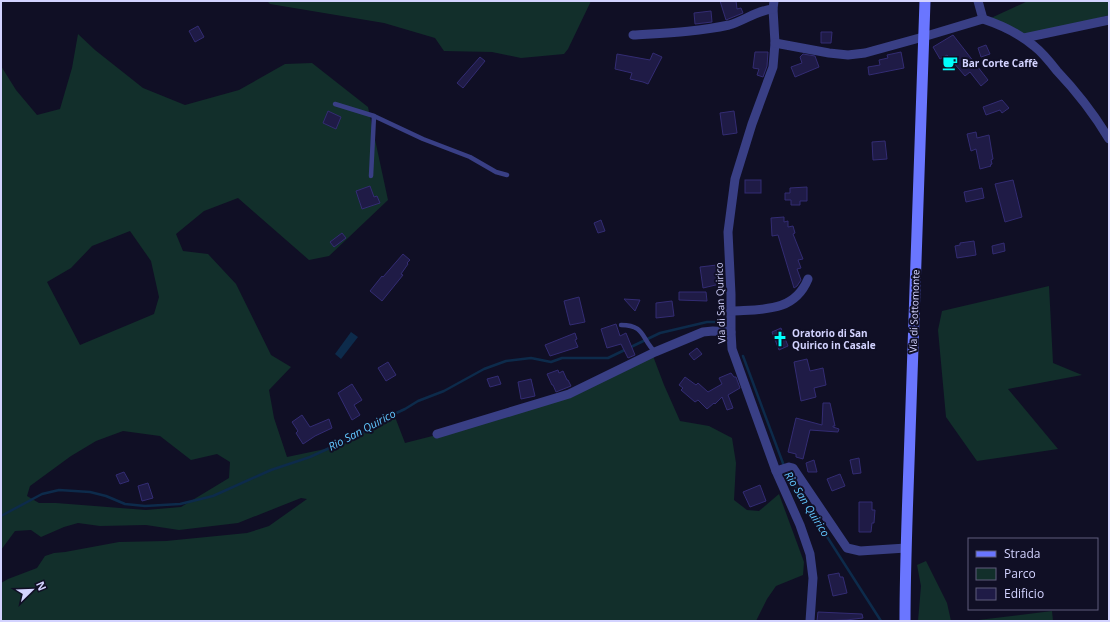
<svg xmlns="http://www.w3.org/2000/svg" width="1110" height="622" font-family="'Open Sans',sans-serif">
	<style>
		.green { fill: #122f2b; fill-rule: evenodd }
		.water { fill: #0d2b4b }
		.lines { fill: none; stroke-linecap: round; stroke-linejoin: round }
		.stream { stroke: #0d2b4b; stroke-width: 2.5 }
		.building { fill: #1f1b46; stroke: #332c73 }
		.service { stroke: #393f85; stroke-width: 4.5 }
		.minor { stroke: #393f85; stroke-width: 9 }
		.secondary { stroke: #6a76ff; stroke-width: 11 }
		.labels { text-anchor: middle; stroke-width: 4; stroke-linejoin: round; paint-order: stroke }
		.poi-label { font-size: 10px; font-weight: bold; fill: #d3d3ff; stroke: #100f25; text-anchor: start }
		.street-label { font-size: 10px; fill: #d3d3ff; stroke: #100f25 }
		.water-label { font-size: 11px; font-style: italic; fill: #61c7ff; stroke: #100f25 }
	</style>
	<rect width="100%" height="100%" fill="#100f25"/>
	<g class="green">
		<path d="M267,1H591L568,49L564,54L521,58L492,52L444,51L435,38L384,23L270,4Z"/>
		<path d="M1028,1H1108L1109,15L1029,37L991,18Z"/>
		<path d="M78,34L95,50L143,88L185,105L239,90L285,64L312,63L368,107L388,200L329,256L309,260L238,198L204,211L176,234L183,251L208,254L236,284L271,355L291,367L269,390L274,418L287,457L325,449L395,417L405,443L456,430L569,397L653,356L664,385L680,421L709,426L732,438L736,463L734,500L747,510L759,511L779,494L804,562L803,575L776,586L767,599L756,621H1V583L8,579L37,568L45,556L54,553L65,552L119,542L166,541L247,533L269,526L307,499L301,498L238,523L179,530L146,525L100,526L78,523L64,527L41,537L31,530L15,531L1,550V66L16,90L37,115L60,109L72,68ZM130,231L151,261L159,297L154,314L80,345L47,282L71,268L92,246ZM123,431L160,436L191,460L217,454L230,462L229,478L181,507L146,510L56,503H39L27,496L30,486L71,456L96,441Z"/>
		<path d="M1049,286L1053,363L1082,375L1008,389L1058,449L977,461L946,417L938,330L942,311Z"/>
		<path d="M926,561L947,603L951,621H918L921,586L917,565Z"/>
		<path d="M1052,611L1053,621H970Z"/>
	</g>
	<path class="water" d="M351,332L358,337L341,359L335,354Z"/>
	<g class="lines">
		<g class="stream">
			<path d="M743,356L784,466"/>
			<path d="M785,471L881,621"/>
			<path d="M1,516L42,494L59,490L90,492L106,496L125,504L145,506L180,504L213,496L271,470L310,457L336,445L366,431L379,421L405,409L418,401L444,391L484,369L506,361L531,358L551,362L562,358H608L660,333L707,322H715L721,324"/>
		</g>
	</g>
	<g class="building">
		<path d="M720,1H736L737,9L741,8L743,13L726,20Z"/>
		<path d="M711,11L712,22L695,24L694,13Z"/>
		<path d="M198,26L204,37L195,42L189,31Z"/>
		<path d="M821,32H832L831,43H821Z"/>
		<path d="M953,35L988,80L981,86L970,72L965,76L947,55L940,59L933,47Z"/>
		<path d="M986,45L990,54L981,57L978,48Z"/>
		<path d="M755,52H768L767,66L763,77L757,75L759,69L753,68Z"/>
		<path d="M901,52L904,68L869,75L868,67L880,65L879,60L888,58L887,55Z"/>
		<path d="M653,53L662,57L648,84L643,82L630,79L632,73L615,69L617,54L650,60Z"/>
		<path d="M803,54L815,56L819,67L795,77L791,67L802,63L800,57Z"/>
		<path d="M480,57L485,61L463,88L457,83Z"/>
		<path d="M1002,100L1009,108L1002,113L1000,110L986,115L983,107Z"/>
		<path d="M328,111L341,117L336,129L323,123Z"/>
		<path d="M734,111L737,133L723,135L720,113Z"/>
		<path d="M976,132L977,138L989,135L993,159L991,160L992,164L990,165L991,166L980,169L976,149L971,151L967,134Z"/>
		<path d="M885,141L887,159L873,160L872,142Z"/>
		<rect x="745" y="180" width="16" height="13"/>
		<path d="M1013,180L1022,217L1005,222L995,184Z"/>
		<path d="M370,186L374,197L377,196L380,203L362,209L356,191Z"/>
		<path d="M807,187V201H800V205H791V200H785V193H790V188Z"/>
		<path d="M982,188L984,198L966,202L964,192Z"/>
		<path d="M784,217V222L788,221V227L793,226L795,233L793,234L803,259L798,260L801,268L797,269L801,280L797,286L794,288L778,235L772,236L771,218Z"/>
		<path d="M601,220L605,231L598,233L594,223Z"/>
		<path d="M342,233L346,238L334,247L330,242Z"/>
		<path d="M974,241L976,255L957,258L955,246L960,245V243Z"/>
		<path d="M1004,243L1005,251L993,254L992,246Z"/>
		<path d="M403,254L410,260L407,263L408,264L401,274L403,275L382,301L370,291L382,276L383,277Z"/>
		<path d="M717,265L720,284L703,288L700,267Z"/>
		<path d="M679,292H706L707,301L679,300Z"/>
		<path d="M579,297L585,322L570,325L564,301Z"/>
		<path d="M624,299L640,300L635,311Z"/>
		<path d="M672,301L674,316L656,318V303Z"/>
		<path d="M616,324L620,336L626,333L635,355L628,358L621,344L607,348L601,329Z"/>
		<path d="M781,328L788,346L779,350L772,332Z"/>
		<path d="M575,333L577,339L575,340L578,347L550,356L545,345Z"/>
		<path d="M697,348L702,354L694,360L689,354Z"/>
		<path d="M807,359L810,371L823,368L826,385L814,388L816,397L801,401L794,362Z"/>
		<path d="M388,362L396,375L386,381L378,368Z"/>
		<path d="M558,370L559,373L563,371L567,380H568L571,386L556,392L553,385H552L547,374Z"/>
		<path d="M731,373L734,377H736L740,388L728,395L733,408L727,410L722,397L715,404L714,403L707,409L698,400L695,402L681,390L683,388L679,385L685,377L696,385L698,383L708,392L722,384L719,378Z"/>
		<path d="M498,376L501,384L490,387L487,379Z"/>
		<path d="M531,379L535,396L521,399L518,382Z"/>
		<path d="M352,384L362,400L354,405L360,415L352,420L338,393Z"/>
		<path d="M823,403H830L835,426H833V427L839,429L838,432L810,430L803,459L796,457V454L788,452L796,418L822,425Z"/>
		<path d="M302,415L310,427L329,419L332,428L315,436L303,444L296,433L298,431L292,422Z"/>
		<path d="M859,458L861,473L853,474L850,460Z"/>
		<path d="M814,460L817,472H808L806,463Z"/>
		<path d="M124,472L129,481L120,484L116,475Z"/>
		<path d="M840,474L845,486L832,491L827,479Z"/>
		<path d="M148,483L153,498L142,501L138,486Z"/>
		<path d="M760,485L766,501L750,507L743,492Z"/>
		<path d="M859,502H872V510H875L874,523H872L871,532H859Z"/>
		<path d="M839,573L840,577H843L847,593L833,596L828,575Z"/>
		<path d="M818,612L862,614L863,618L846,620L817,621Z"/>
	</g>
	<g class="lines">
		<g class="service">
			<path d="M335,104L374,116L423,139L470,157L496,172L507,175"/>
			<path d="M371,176L374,116"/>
			<path d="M621,325C645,325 641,338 655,352"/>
		</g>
		<g class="minor">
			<path d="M774,1L773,9L775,43L773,67L752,124L735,179L728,232L731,294V332L732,349L745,385L776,471L800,525L810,554L813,578L810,621"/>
			<path d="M978,1L983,19"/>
			<path d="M633,35C665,33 697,32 729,25C744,21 757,10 773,9"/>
			<path d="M1024,38L1109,20"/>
			<path d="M775,43L829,53L848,55L865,53L923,37L983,19C1001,25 1020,34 1034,46C1043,53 1050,62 1057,71C1077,92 1094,114 1109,139"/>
			<path d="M731,311C762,309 794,313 808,279"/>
			<path d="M437,434L569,394L655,352L703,332L713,331L731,332"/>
			<path d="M776,471L789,467L793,468L847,548L860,551L906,548"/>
		</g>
		<path class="secondary" d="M905,621C905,559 908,496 910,434C915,290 920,145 925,1"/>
	</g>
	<defs>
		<g id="cafe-bare" transform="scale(1.2)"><path d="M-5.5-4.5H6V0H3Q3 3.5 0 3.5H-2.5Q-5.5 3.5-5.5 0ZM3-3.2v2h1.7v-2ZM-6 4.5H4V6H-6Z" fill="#00fefc" stroke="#100f25" stroke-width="2.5" paint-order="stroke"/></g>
		<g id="church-bare" transform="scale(1.2)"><path d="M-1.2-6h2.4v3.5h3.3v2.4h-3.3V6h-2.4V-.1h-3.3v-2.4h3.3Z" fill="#00fefc" stroke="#100f25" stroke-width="2.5" paint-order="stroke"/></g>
	</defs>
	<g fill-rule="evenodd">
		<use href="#cafe-bare" x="950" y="63"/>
		<use href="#church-bare" x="780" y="339"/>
	</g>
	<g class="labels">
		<g class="poi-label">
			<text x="962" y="67">Bar Corte Caffè</text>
			<text x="792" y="337">Oratorio di San<tspan x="792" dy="12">Quirico in Casale</tspan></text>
		</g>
		<g class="street-label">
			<text transform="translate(720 303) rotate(-92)" y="4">Via di San Quirico</text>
			<text transform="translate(914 311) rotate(-88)" y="4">Via di Sottomonte</text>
		</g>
		<g class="water-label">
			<text transform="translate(362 430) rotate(-28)" y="4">Rio San Quirico</text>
			<text transform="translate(807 504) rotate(58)" y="4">Rio San Quirico</text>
		</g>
	</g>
	<rect width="1110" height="622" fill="none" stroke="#d3d3ff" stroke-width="4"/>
	<rect x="968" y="538" width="130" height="72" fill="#100f25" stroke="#5e5d7c"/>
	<rect x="976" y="551" width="20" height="6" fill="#6a76ff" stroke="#5e5d7c"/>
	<text x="1004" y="558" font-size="12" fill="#d3d3ff">Strada</text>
	<rect x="976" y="568" width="20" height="12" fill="#122f2b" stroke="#5e5d7c"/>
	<text x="1004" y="578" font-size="12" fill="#d3d3ff">Parco</text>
	<rect x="976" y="588" width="20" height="12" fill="#1f1b46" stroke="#5e5d7c"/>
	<text x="1004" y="598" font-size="12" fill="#d3d3ff">Edificio</text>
	<g transform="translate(32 590) rotate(67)" stroke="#100f25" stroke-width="3" paint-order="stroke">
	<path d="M0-3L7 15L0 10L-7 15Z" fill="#d3d3ff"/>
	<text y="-6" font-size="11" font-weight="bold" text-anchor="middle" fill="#d3d3ff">N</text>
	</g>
</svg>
